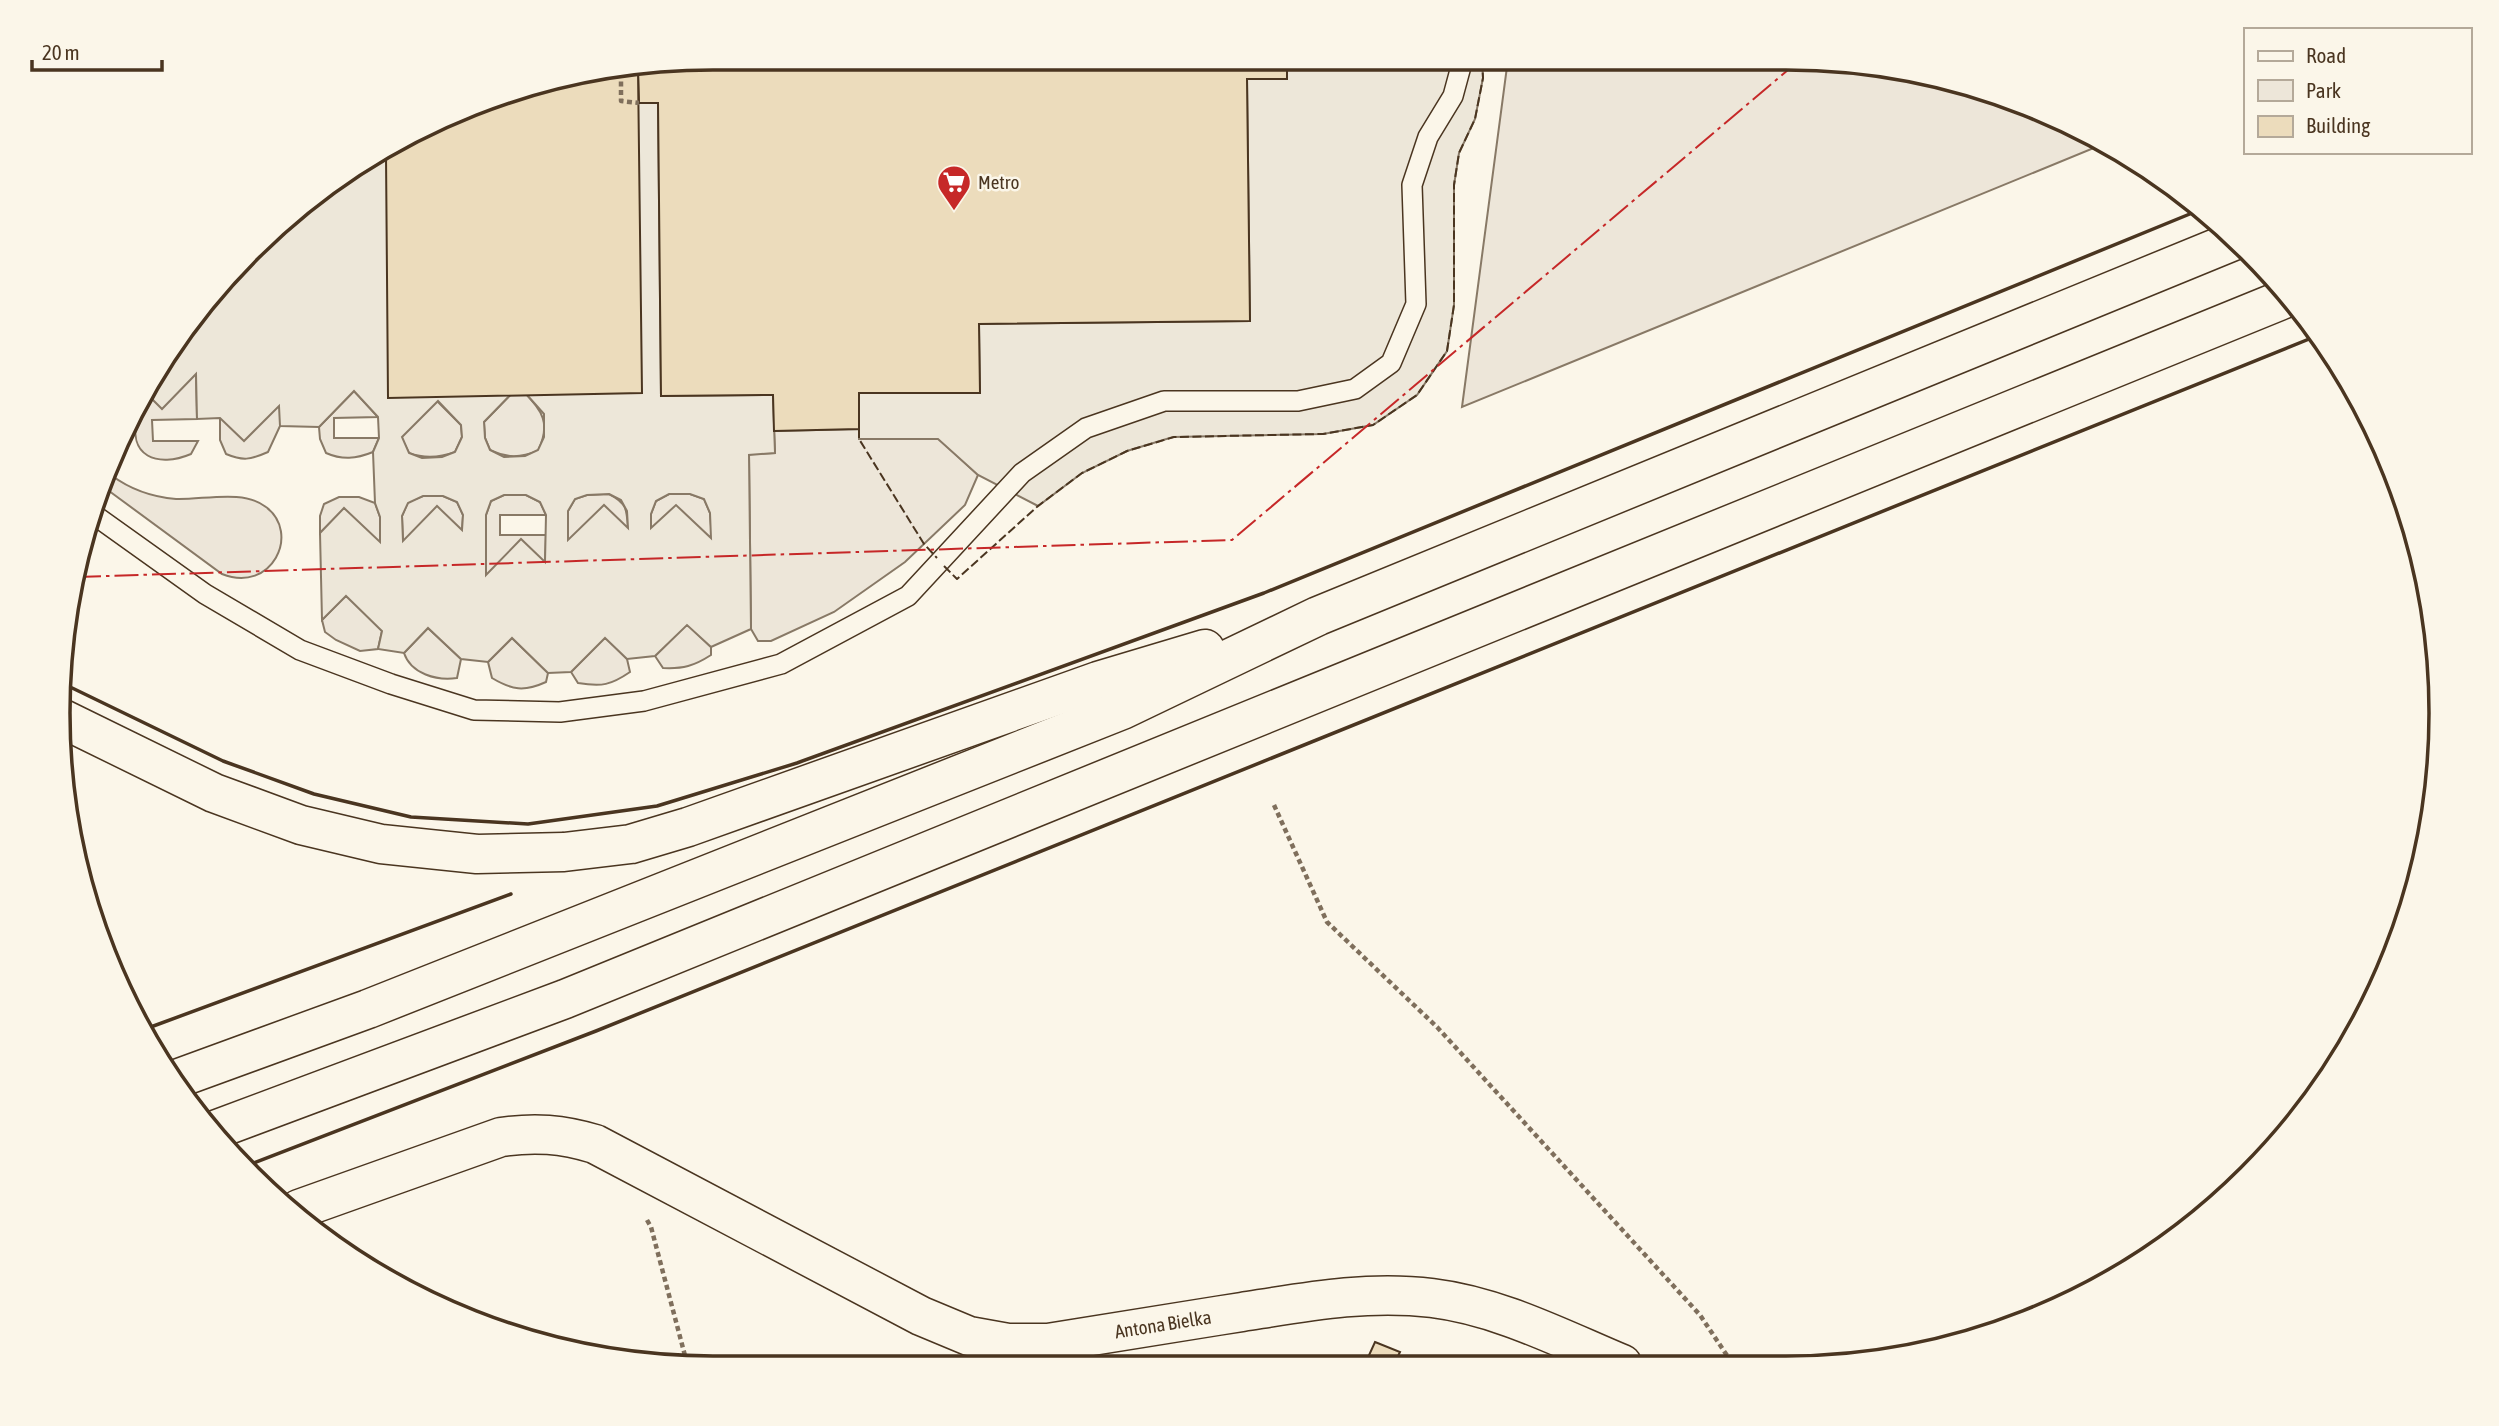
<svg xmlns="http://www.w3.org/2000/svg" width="2499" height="1426" font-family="'Asap Condensed',sans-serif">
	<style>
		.green { fill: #ede6d9; stroke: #887966; stroke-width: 2 }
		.parking { fill: #ede7d9; stroke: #887966; stroke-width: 2; fill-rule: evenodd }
		.building { fill: #ecdcbc; stroke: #4a3520; stroke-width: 2 }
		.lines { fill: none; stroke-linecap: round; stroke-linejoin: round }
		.service-casing { stroke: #4a3520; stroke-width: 22 }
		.minor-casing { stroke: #4a3520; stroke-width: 41 }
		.primary-casing { stroke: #4a3520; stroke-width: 41 }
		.path { stroke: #7f6f5c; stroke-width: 4.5; stroke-dasharray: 5 3.5; stroke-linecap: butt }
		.service { stroke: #fbf6e9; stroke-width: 19 }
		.minor { stroke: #fbf6e9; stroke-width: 38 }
		.primary { stroke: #fbf6e9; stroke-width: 38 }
		.fence { stroke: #4a3520; stroke-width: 2; stroke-dasharray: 9 3.5; stroke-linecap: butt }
		.wall { stroke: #4a3520; stroke-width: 3.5 }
		.power { stroke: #c62828; stroke-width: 2; stroke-dasharray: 24 5 3.5 5; stroke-linecap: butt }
		.labels { text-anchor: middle; stroke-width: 5; stroke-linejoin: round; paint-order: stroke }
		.poi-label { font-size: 19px; fill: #4a3520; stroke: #fbf6e9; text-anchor: start }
		.street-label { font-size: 19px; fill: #4a3520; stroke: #fbf6e9 }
		.rim { fill: none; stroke: #4a3520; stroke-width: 3.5 }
	</style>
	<rect width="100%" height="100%" fill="#fbf6e9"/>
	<g class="green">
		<path d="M1508,59H1828L1956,80L2106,143L1462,407Z"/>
		<path d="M196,373L197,419L152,420L153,441H198L191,454C158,468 126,457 138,415C140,408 145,401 148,395L162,408Z"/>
		<path d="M519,386C539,409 553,419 538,451C520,458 507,458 490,450L485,438L484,422Z"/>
		<path d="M354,391L378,417L334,418V438H379L373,452C356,459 342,460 326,453L320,439L319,427Z"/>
		<path d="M437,401L461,425L462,437L455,452C439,458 425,459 409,453L401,437Z"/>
		<path d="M280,405V426L268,452C250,460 243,461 226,454L220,440V418Z"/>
		<path d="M859,429L860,439L938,438L978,475L965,505L905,562L834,612L771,641H758L751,629L749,454L775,453L774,431Z"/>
		<path d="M111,475C131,490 152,497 176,499C204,500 243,489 266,507C301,533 272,594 222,574L105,488Z"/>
		<path d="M609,494C627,503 627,510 628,529L568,541V511L575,499L587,495Z"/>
		<path d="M669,494H690L704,499L710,513L712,539L651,529V514L656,501Z"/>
		<path d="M504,495H526L540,502L546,515H500V535H546L545,563L486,576V515L491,501Z"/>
		<path d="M423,496H443L457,502L463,515L462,531L403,542L402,516L408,502Z"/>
		<path d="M339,497H359L375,503L380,517V543L344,509L320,533V516L324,504Z"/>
		<path d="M346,595L382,631L378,649L360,651L336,640L325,632L322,620Z"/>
		<path d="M687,624L711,647V655C694,666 683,669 663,668L655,656Z"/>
		<path d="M428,628L461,659L457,678C437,681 411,674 404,653Z"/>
		<path d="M605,637L627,659L630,672C611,685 602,687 578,683L571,672Z"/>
		<path d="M512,638L548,673L546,682C524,692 512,690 492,678L488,662Z"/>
	</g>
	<g class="parking">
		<path d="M1287,58L1482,59L1483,78L1475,119L1459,153L1454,185V305L1447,351L1417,395L1373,425L1323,434L1173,437L1127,451L1082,473L1038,506L978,475L938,439H859V393H980L979,324L1250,321L1247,79H1287Z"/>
		<path d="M638,70L639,102L658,103L661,396L773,395L775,453L749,455L751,629L711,647L687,625L655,656L627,659L605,638L571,672L548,673L512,638L488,662L461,659L428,628L404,653L378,649L382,631L346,596L322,620L320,533L344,508L380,542V517L375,503L373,452L379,438L378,417L354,391L319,427L280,426L279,406L244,441L220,418L197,419L196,374L162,409L148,395L168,349L314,193L503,92ZM519,386L544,414V437L538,450L525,456L504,457L490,450L485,438L484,422ZM438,401L461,425L462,437L455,452L442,457L422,458L409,453L402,437ZM609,494L621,500L627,511L628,528L604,505L568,540V511L575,499L587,495ZM669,494H690L704,499L710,513L711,538L676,505L651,528V514L656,501ZM504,495H526L540,502L546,515L545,562L521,539L486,575V515L491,501ZM423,496H443L457,502L463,515L462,530L437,506L403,541L402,516L408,503Z"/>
	</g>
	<g class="building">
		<path d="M713,58H1287V79H1247L1250,321L979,324L980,393H859V429L774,431L773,395L661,396L658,103H639L638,70Z"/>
		<path d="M638,70L642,393L388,398L386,155L503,92Z"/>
		<path d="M1375,1342L1400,1352L1394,1364H1365Z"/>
	</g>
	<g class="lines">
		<g class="service-casing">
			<path id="service" d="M93,514L205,594L300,650L391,684L474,710L560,712L644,701L781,664L908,596L1022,473L1086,428L1164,401H1298L1355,389L1391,363L1416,304L1412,185L1428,137L1453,96L1463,59"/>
		</g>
		<g class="minor-casing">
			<path id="minor" d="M299,1209L501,1137C535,1132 562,1134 595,1144L921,1316L969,1336L1008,1343H1048C1112,1333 1177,1322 1242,1312C1305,1302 1367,1290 1432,1298C1498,1306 1560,1338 1622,1364"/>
		</g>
		<g class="primary-casing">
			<g id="primary">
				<path d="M63,719L214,793L301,825L381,844L477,854L564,852L631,844L688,827L1098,681L1205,649"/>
				<path d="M179,1078L368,1009L1122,710L1318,616L2236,240"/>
				<path d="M212,1131L565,999L2289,297"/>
			</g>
		</g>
		<g class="path">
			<path d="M621,73V101L639,103"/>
			<path d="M1274,805L1327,922L1437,1027L1700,1315L1732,1363"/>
			<path d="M647,1220L651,1227L688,1367"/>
		</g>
		<use href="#service" class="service"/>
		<use href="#minor" class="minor"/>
		<use href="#primary" class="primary"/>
		<g class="fence">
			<path d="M859,429V439L924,544L937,558"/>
			<path d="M944,566L957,579L1038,506L1082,473L1127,451L1174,437L1323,434L1373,425L1417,395L1447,351L1454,305V185L1459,153L1475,119L1483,78L1482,59"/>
		</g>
		<g class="wall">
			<path d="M66,685L223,761L314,794L411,817L528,824L657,806L797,763L1264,593L2202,209"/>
			<path d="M148,1028L511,894"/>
			<path d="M246,1166L596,1031L2319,335"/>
		</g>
		<path class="power" d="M77,577L1232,540L1801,59"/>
	</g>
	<defs>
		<g id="supermarket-pin" transform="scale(1.75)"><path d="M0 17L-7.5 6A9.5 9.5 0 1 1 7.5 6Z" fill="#c62828" stroke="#fbf6e9"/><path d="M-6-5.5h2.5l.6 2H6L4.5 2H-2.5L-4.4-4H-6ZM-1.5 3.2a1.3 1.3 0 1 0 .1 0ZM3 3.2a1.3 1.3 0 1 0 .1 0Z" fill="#fff"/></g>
	</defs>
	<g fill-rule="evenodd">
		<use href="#supermarket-pin" x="954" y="182"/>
	</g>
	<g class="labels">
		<g class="poi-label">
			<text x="978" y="189">Metro</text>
		</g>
		<g class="street-label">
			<text transform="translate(1163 1324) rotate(-9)" y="7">Antona Bielka</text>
		</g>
	</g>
	<path d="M0 0H2499V1426H0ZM713 70H1786A643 643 0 0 1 2429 713V713A643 643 0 0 1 1786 1356H713A643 643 0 0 1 70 713V713A643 643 0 0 1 713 70Z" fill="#fbf6e9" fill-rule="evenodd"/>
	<path class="rim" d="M713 70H1786A643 643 0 0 1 2429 713V713A643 643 0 0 1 1786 1356H713A643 643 0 0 1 70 713V713A643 643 0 0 1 713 70Z"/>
	<rect x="2244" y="28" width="228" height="126" fill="#fbf6e9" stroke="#b4a999" stroke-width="2"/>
	<rect x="2258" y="51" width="35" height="10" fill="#fbf6e9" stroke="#b4a999" stroke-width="2"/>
	<text x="2306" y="63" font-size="21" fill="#4a3520">Road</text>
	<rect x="2258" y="80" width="35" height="21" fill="#ede6d9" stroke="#b4a999" stroke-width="2"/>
	<text x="2306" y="98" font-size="21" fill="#4a3520">Park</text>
	<rect x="2258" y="116" width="35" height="21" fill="#ecdcbc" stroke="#b4a999" stroke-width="2"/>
	<text x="2306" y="133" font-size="21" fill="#4a3520">Building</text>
	<path d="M32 60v10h130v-10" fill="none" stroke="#4a3520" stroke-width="3.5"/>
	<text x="42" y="60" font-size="21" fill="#4a3520" stroke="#fbf6e9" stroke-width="5" paint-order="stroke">20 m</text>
</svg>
